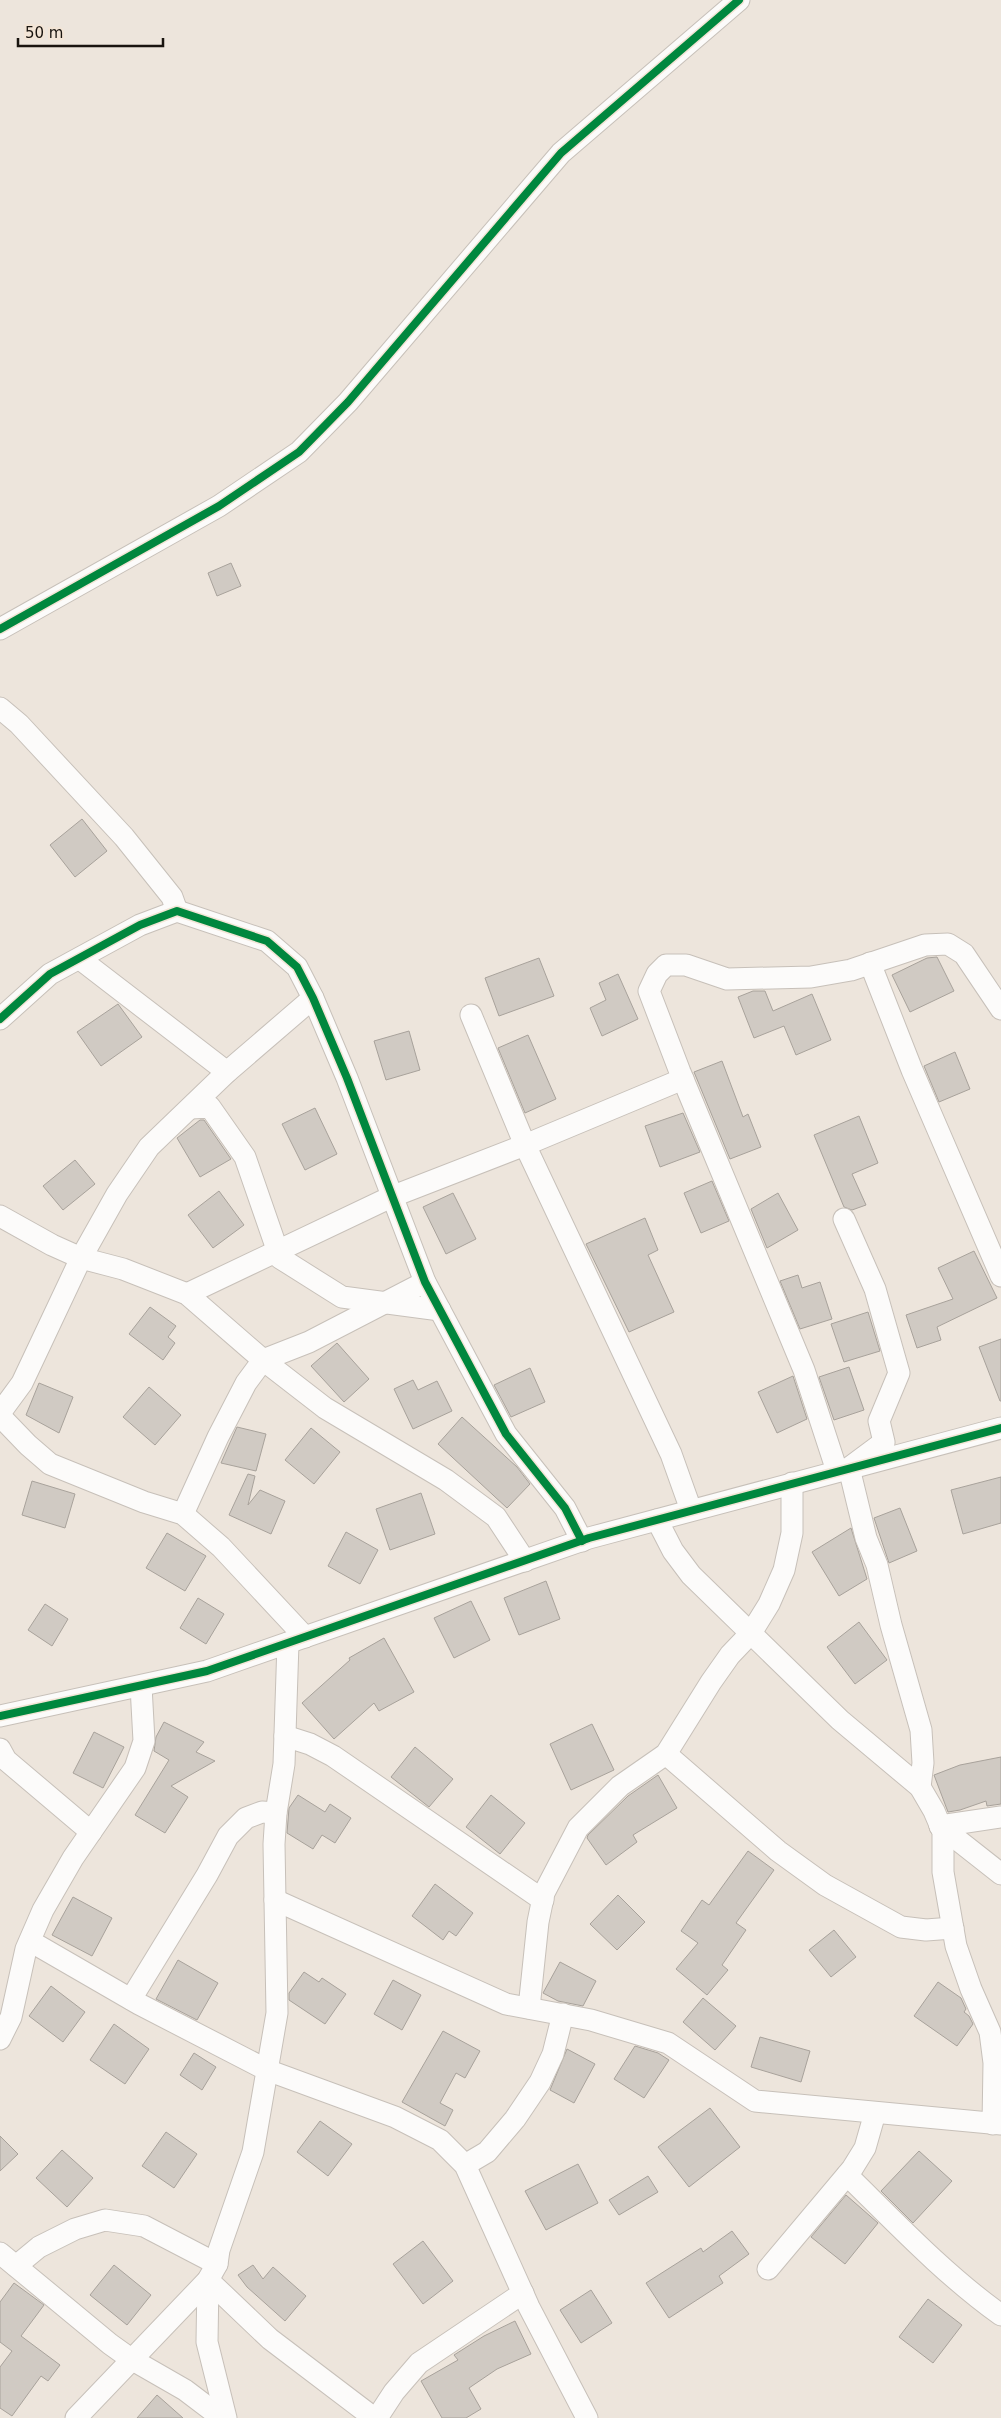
<svg xmlns="http://www.w3.org/2000/svg" width="1001" height="2418" font-family="'DejaVu Sans',sans-serif">
	<style>
		.building { fill: #d0cac3; stroke: #a8a29b }
		.lines { fill: none; stroke-linecap: round; stroke-linejoin: round }
		.minor-casing { stroke: #c7c0b9; stroke-width: 23 }
		.minor { stroke: #fcfbfa; stroke-width: 21 }
		.cycleway-casing { stroke: #f3e5d6; stroke-width: 11 }
		.cycleway { stroke: #00873e; stroke-width: 8 }
	</style>
	<rect width="100%" height="100%" fill="#ede5dc"/>
	<g class="building">
		<path d="M231,563L241,586L217,596L208,573Z"/>
		<path d="M82,819L107,851L75,877L50,845Z"/>
		<path d="M937,957L954,991L910,1012L892,975L927,958Z"/>
		<path d="M539,958L554,996L499,1016L485,978Z"/>
		<path d="M618,974L638,1019L602,1036L590,1008L606,1000L599,983Z"/>
		<path d="M753,991H765L773,1011L812,994L831,1040L796,1055L784,1026L754,1038L738,997Z"/>
		<path d="M118,1004L142,1037L101,1066L77,1032Z"/>
		<path d="M409,1031L420,1070L386,1080L374,1041Z"/>
		<path d="M528,1035L556,1099L525,1113L498,1048Z"/>
		<path d="M955,1052L970,1089L939,1102L924,1066Z"/>
		<path d="M722,1061L743,1117L748,1114L761,1147L730,1159L694,1072Z"/>
		<path d="M315,1108L337,1154L305,1170L282,1124Z"/>
		<path d="M683,1113L700,1152L660,1167L645,1126Z"/>
		<path d="M859,1116L878,1163L852,1174L866,1205L852,1210L844,1207L814,1135Z"/>
		<path d="M200,1120H204L231,1159L200,1177L177,1138Z"/>
		<path d="M75,1160L95,1184L63,1210L43,1186Z"/>
		<path d="M712,1181L729,1221L701,1233L684,1193Z"/>
		<path d="M219,1191L244,1225L213,1248L188,1215Z"/>
		<path d="M453,1193L476,1239L446,1254L423,1207Z"/>
		<path d="M778,1193L798,1230L767,1248L751,1209Z"/>
		<path d="M645,1218L658,1250L648,1255L674,1312L629,1332L586,1244Z"/>
		<path d="M974,1251L997,1298L937,1327L941,1340L917,1348L906,1315L953,1299L938,1268Z"/>
		<path d="M798,1275L802,1288L820,1282L832,1319L800,1329L780,1281Z"/>
		<path d="M150,1307L176,1326L168,1337L175,1343L163,1360L129,1334Z"/>
		<path d="M868,1312L880,1351L844,1362L831,1324Z"/>
		<path d="M1001,1339V1401H1000L979,1347Z"/>
		<path d="M337,1343L369,1379L344,1402L311,1366Z"/>
		<path d="M849,1367L864,1410L834,1420L819,1377Z"/>
		<path d="M530,1368L545,1402L511,1417L494,1385Z"/>
		<path d="M793,1376L807,1419L777,1433L758,1392Z"/>
		<path d="M413,1380L418,1390L437,1381L452,1411L413,1429L394,1389Z"/>
		<path d="M39,1383L73,1397L59,1433L26,1415Z"/>
		<path d="M149,1387L181,1415L155,1445L123,1417Z"/>
		<path d="M462,1417L517,1467L530,1484L507,1508L438,1444Z"/>
		<path d="M237,1427L266,1434L256,1471L221,1463Z"/>
		<path d="M311,1428L340,1452L314,1484L285,1460Z"/>
		<path d="M248,1474L255,1476L248,1505L260,1490L285,1501L271,1534L229,1515Z"/>
		<path d="M1001,1477V1523L963,1534L951,1490Z"/>
		<path d="M32,1481L75,1494L65,1528L22,1515Z"/>
		<path d="M421,1493L435,1534L390,1550L376,1509Z"/>
		<path d="M900,1508L917,1551L889,1563L874,1518Z"/>
		<path d="M851,1528L867,1579L839,1596L812,1552Z"/>
		<path d="M346,1532L378,1550L360,1584L328,1566Z"/>
		<path d="M167,1533L206,1556L185,1591L146,1568Z"/>
		<path d="M546,1581L560,1619L519,1635L504,1598Z"/>
		<path d="M198,1598L224,1614L206,1644L180,1628Z"/>
		<path d="M471,1601L490,1640L454,1658L434,1618Z"/>
		<path d="M45,1604L68,1619L52,1646L28,1630Z"/>
		<path d="M859,1622L887,1660L855,1684L827,1647Z"/>
		<path d="M384,1638L414,1692L379,1711L374,1703L334,1739L302,1703L350,1660L349,1658Z"/>
		<path d="M164,1722L204,1742L196,1752L215,1761L171,1786L188,1797L165,1833L135,1815L169,1760L154,1751L156,1737Z"/>
		<path d="M592,1724L614,1770L571,1790L550,1744Z"/>
		<path d="M94,1732L124,1747L103,1788L73,1773Z"/>
		<path d="M415,1747L453,1779L429,1807L391,1777Z"/>
		<path d="M1001,1757V1804L987,1806L986,1801L960,1810L948,1812L934,1775L960,1765Z"/>
		<path d="M658,1775L677,1808L633,1835L637,1842L606,1865L587,1838L588,1835L628,1796Z"/>
		<path d="M298,1795L325,1812L330,1804L351,1818L335,1843L322,1835L313,1849L287,1833L289,1808Z"/>
		<path d="M491,1795L525,1823L500,1854L466,1827Z"/>
		<path d="M748,1851L774,1870L736,1923L746,1930L722,1965L728,1970L707,1995L676,1969L698,1943L681,1931L702,1900L709,1905Z"/>
		<path d="M435,1884L473,1913L456,1936L449,1931L443,1940L412,1916Z"/>
		<path d="M618,1895L645,1922L617,1950L590,1924Z"/>
		<path d="M73,1897L112,1918L92,1956L52,1935Z"/>
		<path d="M834,1930L856,1957L831,1977L809,1950Z"/>
		<path d="M178,1960L218,1983L197,2020L156,1999Z"/>
		<path d="M560,1962L596,1981L583,2006L558,2001L543,1993Z"/>
		<path d="M304,1972L319,1982L322,1978L346,1994L325,2024L289,2000V1993Z"/>
		<path d="M393,1980L421,1995L402,2030L374,2014Z"/>
		<path d="M938,1982L961,1998L966,2009L964,2012L969,2016L973,2024L957,2046L914,2016Z"/>
		<path d="M51,1986L85,2012L63,2042L29,2016Z"/>
		<path d="M703,1998L736,2026L715,2050L683,2022Z"/>
		<path d="M114,2024L149,2049L125,2084L90,2060Z"/>
		<path d="M443,2031L480,2051L465,2078L456,2073L440,2103L453,2110L445,2126L402,2102Z"/>
		<path d="M760,2037L810,2051L801,2082L751,2067Z"/>
		<path d="M635,2046L658,2053L669,2060L644,2098L614,2079Z"/>
		<path d="M567,2049L595,2064L574,2103L550,2090Z"/>
		<path d="M194,2053L216,2067L202,2090L180,2075Z"/>
		<path d="M710,2108L740,2147L689,2187L658,2147Z"/>
		<path d="M320,2121L352,2144L328,2176L297,2152Z"/>
		<path d="M166,2132L197,2154L174,2188L142,2166Z"/>
		<path d="M0,2136L18,2154L0,2171Z"/>
		<path d="M62,2150L93,2178L67,2207L36,2178Z"/>
		<path d="M919,2151L952,2181L913,2223L881,2191Z"/>
		<path d="M578,2164L598,2203L546,2230L525,2191Z"/>
		<path d="M648,2176L658,2192L619,2215L609,2200Z"/>
		<path d="M846,2195L878,2223L845,2264L811,2237Z"/>
		<path d="M732,2231L749,2254L719,2276L723,2283L669,2318L646,2283L701,2248L703,2252Z"/>
		<path d="M423,2241L453,2281L423,2304L393,2264Z"/>
		<path d="M114,2265L151,2295L127,2325L90,2295Z"/>
		<path d="M253,2265L263,2279L273,2267L306,2296L285,2321L247,2287L238,2275Z"/>
		<path d="M14,2283L44,2305L21,2336L60,2365L48,2381L41,2376L12,2416L0,2408V2367L12,2351L0,2342V2302Z"/>
		<path d="M591,2290L612,2323L581,2343L560,2310Z"/>
		<path d="M928,2299L962,2325L933,2363L899,2337Z"/>
		<path d="M515,2321L531,2354L497,2369L469,2388L481,2409L466,2418H442L421,2381L458,2360L454,2355L484,2336Z"/>
		<path d="M157,2395L183,2418H137Z"/>
	</g>
	<g class="lines">
		<g class="minor-casing">
			<g id="minor">
				<path d="M0,629L219,506L299,452L348,402L561,153L739,0"/>
				<path d="M0,708L19,724L124,837L172,897L177,911"/>
				<path d="M80,959L227,1072"/>
				<path d="M870,963L912,1070L1001,1276"/>
				<path d="M471,1015L525,1145L671,1454L691,1510"/>
				<path d="M0,1019L50,974L140,925L177,911L267,941L297,967L313,998L347,1078L425,1282L506,1434L565,1508L582,1541"/>
				<path d="M191,1108L210,1107L245,1157L280,1258L342,1297L440,1310"/>
				<path d="M0,1216L52,1245L81,1258L123,1269L187,1294L263,1360L325,1408L446,1480L496,1517L525,1561"/>
				<path d="M844,1219L875,1289L899,1373L879,1421L884,1442L849,1468L866,1538L877,1565L891,1625L921,1730L923,1763L920,1787"/>
				<path d="M187,1294L391,1197L525,1145L683,1079"/>
				<path d="M0,1413L22,1383L81,1258L117,1194L149,1147L227,1072L313,998"/>
				<path d="M0,1416L28,1445L50,1464L144,1502L183,1514L221,1547L305,1637"/>
				<path d="M837,1471L804,1370L680,1072L649,991L657,974L666,965H686L727,979L811,977L851,970L925,945L948,944L964,954L1001,1009"/>
				<path d="M183,1514L218,1437L246,1383L263,1360L309,1342L425,1282"/>
				<path d="M657,1520L673,1551L691,1575L840,1720L920,1787L934,1811L943,1832V1872L956,1946L971,1989L990,2032L994,2063L993,2124"/>
				<path d="M0,1716L207,1671L589,1538L1001,1428"/>
				<path d="M285,1736L310,1744L333,1756L543,1900"/>
				<path d="M0,1749L6,1760L91,1832"/>
				<path d="M666,1754L778,1851L825,1885L901,1927L926,1930L953,1928"/>
				<path d="M940,1826L1001,1874"/>
				<path d="M940,1826L1001,1817"/>
				<path d="M275,1900L506,2004L591,2020L668,2043L755,2101L1001,2124"/>
				<path d="M30,1941L139,2004L267,2070L395,2117L440,2140L465,2165L529,2307L587,2418"/>
				<path d="M131,1999L207,1875L228,1836L246,1818L262,1812L276,1813"/>
				<path d="M529,2008L538,1922L544,1893L578,1828L620,1786L666,1754L711,1682L730,1655L751,1633L769,1604L784,1570L792,1533V1483"/>
				<path d="M0,2039L11,2017L26,1949L43,1910L73,1858L135,1768L144,1741L141,1686"/>
				<path d="M465,2165L487,2152L515,2119L540,2082L553,2054L563,2014"/>
				<path d="M847,2175C896,2223 945,2275 1001,2315"/>
				<path d="M0,2253L110,2344L131,2359L185,2390L222,2418"/>
				<path d="M16,2266L39,2247L75,2229L105,2220L144,2226L217,2264"/>
				<path d="M768,2269L852,2169L865,2148L875,2113"/>
				<path d="M208,2280L270,2339L374,2418"/>
				<path d="M208,2280L207,2342L226,2418"/>
				<path d="M76,2418L208,2280L217,2264L219,2250L253,2152L277,2013L274,1844L276,1813L284,1764L288,1643"/>
				<path d="M377,2418L394,2392L419,2363L523,2293"/>
			</g>
		</g>
		<use href="#minor" class="minor"/>
		<g class="cycleway-casing">
			<g id="cycleway">
				<path d="M0,629L219,506L299,452L348,402L561,153L739,0"/>
				<path d="M0,1019L50,974L140,925L177,911L267,941L297,967L313,998L347,1078L425,1282L506,1434L565,1508L582,1541"/>
				<path d="M0,1716L207,1671L589,1538L1001,1428"/>
			</g>
		</g>
		<use href="#cycleway" class="cycleway"/>
	</g>
	<path d="M18 38v8h145v-8" fill="none" stroke="#19140f" stroke-width="2.5"/>
	<text x="25" y="38" font-size="15" fill="#19140f" stroke="#f3e5d6" stroke-width="4" paint-order="stroke">50 m</text>
</svg>
